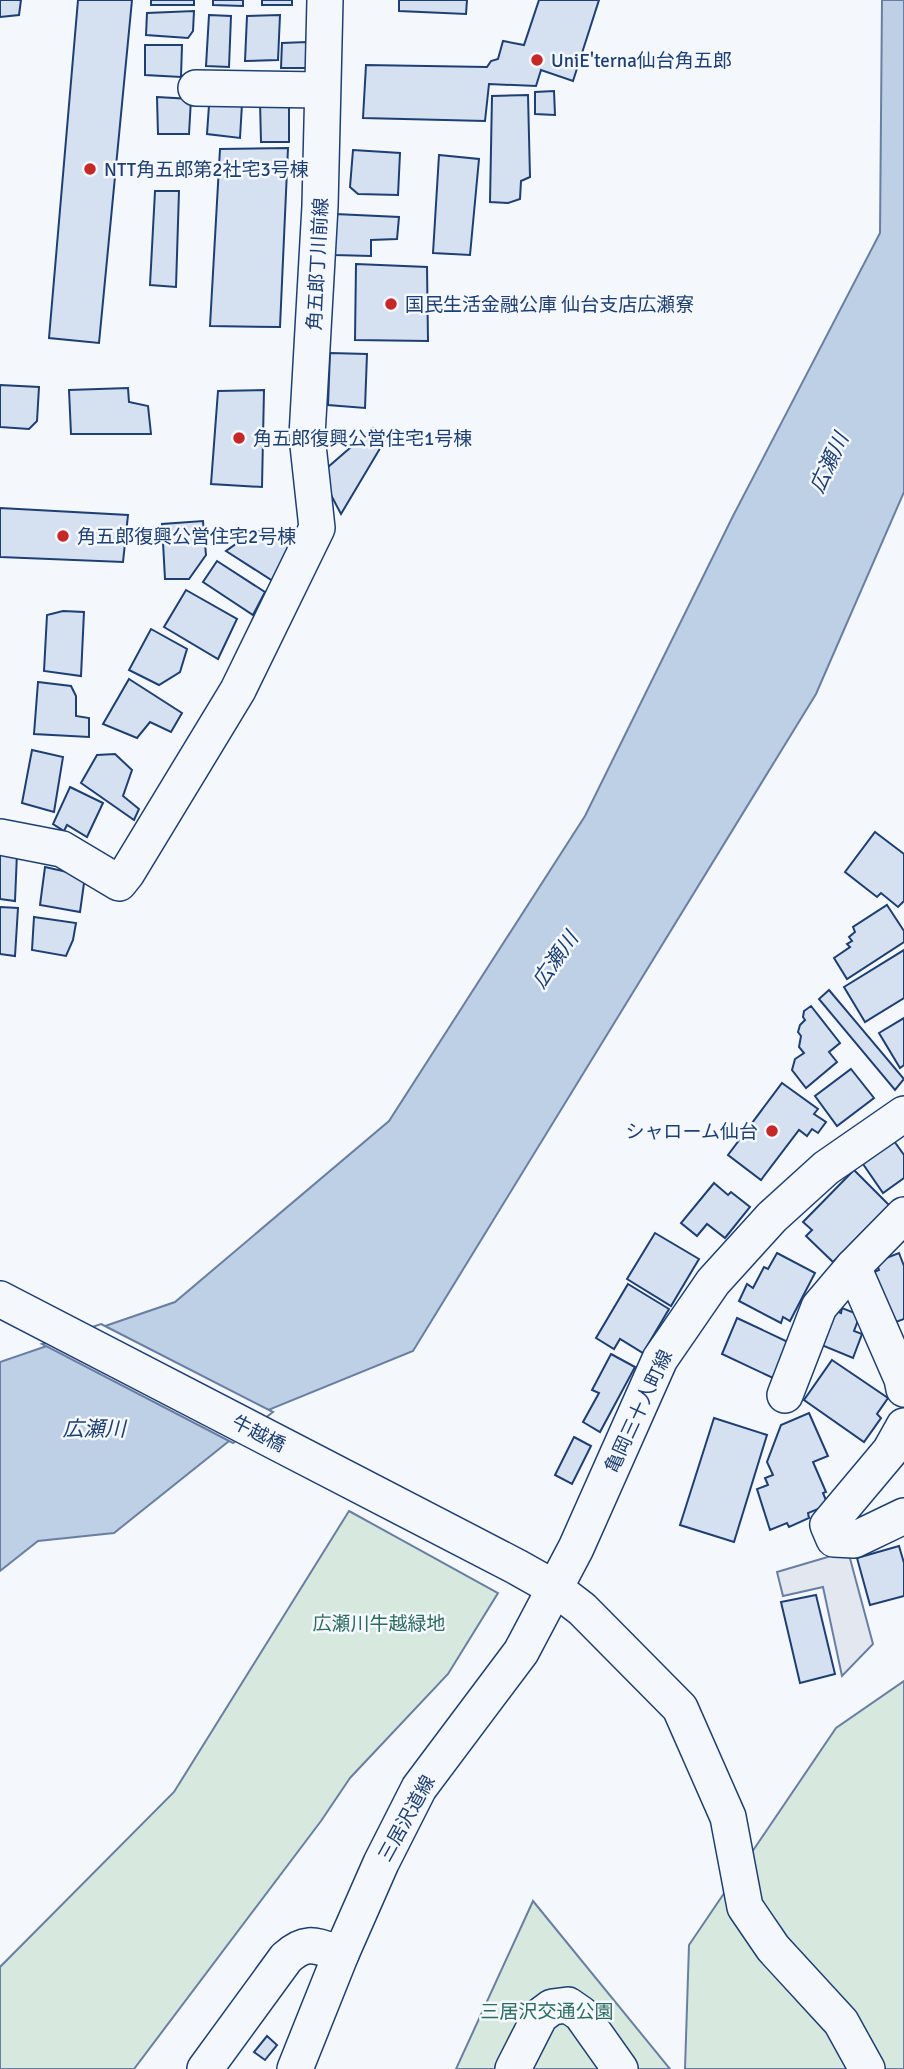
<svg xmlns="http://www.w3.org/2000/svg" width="904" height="2069" font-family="Signika,'Noto Sans JP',sans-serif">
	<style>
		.green { fill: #d7e8df; stroke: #687fa3; stroke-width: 2 }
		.parking { fill: #e3e8f0; stroke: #687fa3; stroke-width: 2 }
		.water { fill: #bed0e5; stroke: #687fa3; stroke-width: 2 }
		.pier { fill: #f4f7fb; stroke: #687fa3; stroke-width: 2 }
		.building { fill: #d5e0f0; stroke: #1d3f73; stroke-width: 2 }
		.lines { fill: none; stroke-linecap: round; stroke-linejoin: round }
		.minor-casing { stroke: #1d3f73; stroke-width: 38 }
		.minor { stroke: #f4f7fb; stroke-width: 35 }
		.poi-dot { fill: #c62828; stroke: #f4f7fb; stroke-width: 2.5 }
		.labels { text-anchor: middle; stroke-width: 5; stroke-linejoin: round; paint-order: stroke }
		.poi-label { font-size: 19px; fill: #1d3f73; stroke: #f4f7fb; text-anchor: start }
		.street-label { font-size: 19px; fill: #1d3f73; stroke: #f4f7fb }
		.park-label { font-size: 19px; fill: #2c6c60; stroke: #f4f7fb }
		.water-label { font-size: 21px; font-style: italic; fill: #1d3f73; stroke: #f4f7fb }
	</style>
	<rect width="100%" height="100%" fill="#f4f7fb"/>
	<g class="green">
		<path d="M349,1511L498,1593L448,1674L350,1778L321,1821L134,2069H0V1967L174,1792Z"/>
		<path d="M904,1681V2069H685L689,1945L836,1728Z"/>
		<path d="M533,1901L670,2069H456Z"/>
	</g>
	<path class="parking" d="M848,1551L873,1644L842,1676L823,1587L783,1596L777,1572Z"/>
	<path class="water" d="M882,0H904V492L816,694L413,1351L268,1410L114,1533L38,1541L0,1571V1362L175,1302L389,1121L585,816L733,516L880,233Z"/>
	<path class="pier" d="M101,1324L273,1412L233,1443L42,1344Z"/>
	<g class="building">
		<path d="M0,0H21L19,15L0,17Z"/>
		<path d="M78,0H132L99,343L49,338Z"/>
		<rect x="151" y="0" width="43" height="5"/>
		<path d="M213,0H243V6L213,5Z"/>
		<rect x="262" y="0" width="30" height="5"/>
		<path d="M399,0H467L466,14L399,11Z"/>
		<path d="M539,0H599L573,81L541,70L536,86L489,84L485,121L363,118L366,65L487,67L491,61L498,59L503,41L524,45Z"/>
		<path d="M194,11L193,31L188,38L146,35L147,13Z"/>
		<path d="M209,15L231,16L229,67L206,66Z"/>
		<path d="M280,15L278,60L245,61L247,16Z"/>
		<path d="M307,42V68H281L282,43Z"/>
		<path d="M145,45H182L181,77L145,75Z"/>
		<path d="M554,91L555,115L535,114V92Z"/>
		<path d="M528,95L530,177L521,181L520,199L508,203L490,202L492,96Z"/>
		<path d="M157,97L191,99L189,134H158Z"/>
		<path d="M260,102L289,103V142H261Z"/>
		<path d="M242,104L240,138L207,134L209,105Z"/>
		<path d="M288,148L280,327L210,326L220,149Z"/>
		<path d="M353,150L400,153L398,195L358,194L350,187Z"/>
		<path d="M439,155L479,159L470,255L433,253Z"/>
		<path d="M155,191H179L176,287L150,285Z"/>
		<path d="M335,214L399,217L397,239L371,240V256L334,255Z"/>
		<path d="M356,264L427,267L428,341L355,340Z"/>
		<path d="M330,353L367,354L365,408L328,405Z"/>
		<path d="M0,385L39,387L37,421L29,429L0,427Z"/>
		<path d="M128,388L129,402L148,406L151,434H71L69,390Z"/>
		<path d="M264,390L262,487L211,484L218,391Z"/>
		<path d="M373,428L388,435L341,514L320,474Z"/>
		<path d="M0,508L128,515L123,562L0,557Z"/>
		<path d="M203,521L206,555L189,579H165L162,524Z"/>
		<path d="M260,531L297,547L276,583L226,551L250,534Z"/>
		<path d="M217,561L265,592L253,615L203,582Z"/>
		<path d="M186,590L237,619L218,659L164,627Z"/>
		<path d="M63,611L84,612L81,676L44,671L47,615Z"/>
		<path d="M151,629L187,649L180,672L159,685L129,670Z"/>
		<path d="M129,679L182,713L171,732L150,722L137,738L103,724Z"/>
		<path d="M38,682L71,686L76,696V716L89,718V737L34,734Z"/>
		<path d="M32,750L63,757L54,812L22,803Z"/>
		<path d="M115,754L132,770L123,796L139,809L134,820L81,783L97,755Z"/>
		<path d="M70,787L103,803L87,837L67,825L64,831L53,824Z"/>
		<path d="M875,832L904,854V901L898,907L881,893L877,897L845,872Z"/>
		<path d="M0,850L17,853L15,901L0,899Z"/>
		<path d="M45,867L85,876L80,912L40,905Z"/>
		<path d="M887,905L904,931V942L847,979L834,958L850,947L847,944L852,941L849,937L855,932L853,927Z"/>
		<path d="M0,907L18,908L15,956L0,954Z"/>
		<path d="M34,917L76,923L73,940L66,956L32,950Z"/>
		<path d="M904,950V998L865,1022L844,987Z"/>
		<path d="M829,990L904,1079L895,1090L819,999Z"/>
		<path d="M811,1006L840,1043L829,1052L837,1062L806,1088L792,1070L795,1059L804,1053L799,1047L801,1036L798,1032L800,1025L805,1020L803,1017L804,1011Z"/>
		<path d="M904,1018V1065L900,1068L879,1033Z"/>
		<path d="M851,1069L874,1098L837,1126L815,1096Z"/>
		<path d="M782,1083L818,1109L814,1114L826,1122L818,1133L812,1129L807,1136L799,1130L761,1180L728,1155Z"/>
		<path d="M894,1141L904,1155V1178L883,1193L863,1164Z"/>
		<path d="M854,1170L889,1205L833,1262L806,1236L812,1230L803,1222Z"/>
		<path d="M714,1183L728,1195L731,1192L750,1207L725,1238L707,1224L697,1236L681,1223Z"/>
		<path d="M655,1233L699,1259L671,1306L627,1279Z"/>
		<path d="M777,1253L815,1273L790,1321L783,1317L781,1323L739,1301L747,1284L753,1288L764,1267L768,1269Z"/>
		<path d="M899,1253L904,1266V1319L888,1325L874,1272L879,1270L876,1262Z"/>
		<path d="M628,1284L669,1309L643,1353L620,1339L614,1349L596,1338Z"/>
		<path d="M829,1308L841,1313L842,1308L860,1315L854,1331L862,1334L853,1358L819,1344Z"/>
		<path d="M737,1318L788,1342L773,1378L722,1354Z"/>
		<path d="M611,1354L635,1367L600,1432L583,1422L599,1393L592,1390Z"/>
		<path d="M832,1360L888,1398L877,1414L881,1418L864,1442L804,1400Z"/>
		<path d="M809,1413L828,1456L813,1462L826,1492L823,1493L828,1505L808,1513L809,1518L789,1527L787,1523L770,1530L757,1489L768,1485L765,1478L773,1475L767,1462L781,1425Z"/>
		<path d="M714,1418L767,1435L734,1542L680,1525Z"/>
		<path d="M574,1437L591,1446L572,1484L555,1475Z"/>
		<path d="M899,1546L904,1563V1596L870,1605L857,1558Z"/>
		<path d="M816,1595L835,1674L800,1683L781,1602Z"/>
		<path d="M267,2036L277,2045L265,2060L254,2052Z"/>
	</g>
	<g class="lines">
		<g class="minor-casing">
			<g id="minor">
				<path d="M196,88L322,90"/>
				<path d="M0,837L62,849L119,883L127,873L238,690L317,528L307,436L320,206L325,0"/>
				<path d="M904,1215L853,1267L902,1379L904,1389"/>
				<path d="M0,1299L517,1567L556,1589L582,1609L680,1708L728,1817L745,1907L773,1948L841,2022L867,2069"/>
				<path d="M785,1395L819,1307L853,1267"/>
				<path d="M904,1426L890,1451L828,1525L834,1539L854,1540L904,1516"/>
				<path d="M205,2069L286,1958C307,1939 316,1946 341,1954"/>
				<path d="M295,2069L341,1954L381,1863L419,1788L521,1652L576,1548L660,1359L713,1282L772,1217L826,1168L904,1114"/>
				<path d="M513,2069L540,2016L552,2007L568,2005L581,2014L620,2069"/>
			</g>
		</g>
		<use href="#minor" class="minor"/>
	</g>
	<g class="poi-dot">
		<circle cx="537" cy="60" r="7"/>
		<circle cx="90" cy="169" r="7"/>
		<circle cx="391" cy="304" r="7"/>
		<circle cx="239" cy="438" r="7"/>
		<circle cx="63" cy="536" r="7"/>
		<circle cx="772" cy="1131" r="7"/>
	</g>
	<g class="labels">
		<g class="poi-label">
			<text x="551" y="67">UniE'terna仙台角五郎</text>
			<text x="104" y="176">NTT角五郎第2社宅3号棟</text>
			<text x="405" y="311">国民生活金融公庫 仙台支店広瀬寮</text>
			<text x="253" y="445">角五郎復興公営住宅1号棟</text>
			<text x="77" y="543">角五郎復興公営住宅2号棟</text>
			<text x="758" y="1138" text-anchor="end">シャローム仙台</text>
		</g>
		<g class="street-label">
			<text transform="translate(317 264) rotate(-87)" y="7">角五郎丁川前線</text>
			<text transform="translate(638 1411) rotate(-65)" y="7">亀岡三十人町線</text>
			<text transform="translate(259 1433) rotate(27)" y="7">牛越橋</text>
			<text transform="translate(406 1818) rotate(-61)" y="7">三居沢道線</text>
		</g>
		<g class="park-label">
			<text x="379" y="1630">広瀬川牛越緑地</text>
			<text x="547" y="2018">三居沢交通公園</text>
		</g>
		<g class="water-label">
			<text transform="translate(829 463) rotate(-65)" y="7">広瀬川</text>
			<text transform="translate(555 960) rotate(-55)" y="7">広瀬川</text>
			<text x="94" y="1436">広瀬川</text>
		</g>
	</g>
</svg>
